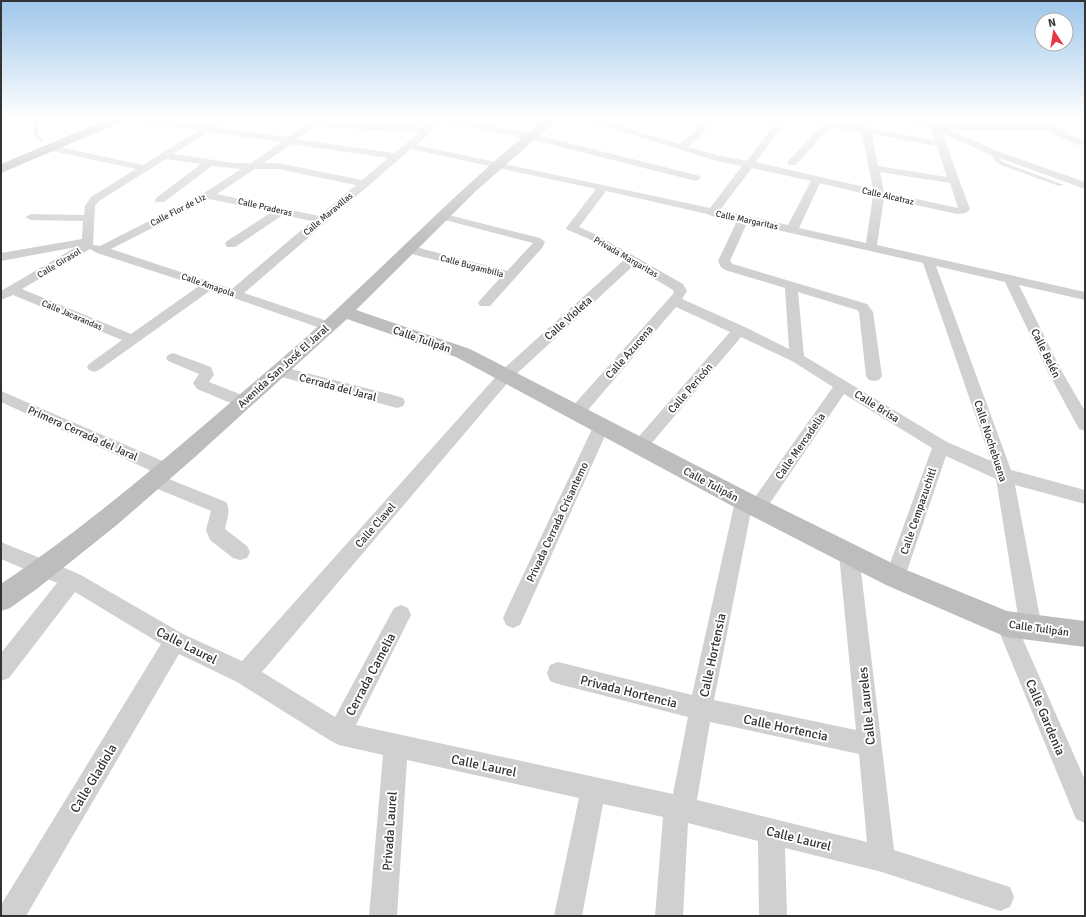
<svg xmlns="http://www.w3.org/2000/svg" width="1086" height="917" font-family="Signika,sans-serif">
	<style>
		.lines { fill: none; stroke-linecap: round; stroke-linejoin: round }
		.lane { fill: #d0d0d0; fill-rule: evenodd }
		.street { fill: #d0d0d0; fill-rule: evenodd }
		.secondary { fill: #bdbdbd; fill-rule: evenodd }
		.primary { fill: #ababab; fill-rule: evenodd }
		.shaded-wall { fill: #5f5f5f }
		.labels { text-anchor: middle; stroke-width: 4; stroke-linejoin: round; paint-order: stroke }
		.far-street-label { font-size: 9px; fill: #333; stroke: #fff }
		.street-label { font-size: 11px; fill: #333; stroke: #fff }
		.near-street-label { font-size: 13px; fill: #333; stroke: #fff }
	</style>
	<rect width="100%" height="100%" fill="#fff"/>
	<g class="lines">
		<g class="lane">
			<path d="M36,118H41C35,127 37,133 43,141L41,142L34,136L33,124Z"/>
			<path d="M994,151L997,153L998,158L1005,163L1064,185L1059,186L1001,165L994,160L991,153Z"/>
		</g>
		<g class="street">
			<path d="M130,118H154L206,126L218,118H229L216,127L287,137L305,125L315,121L427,127L434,118H449L529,133L700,176L701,178L696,181L529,139L440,122L432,132L416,145L710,208L742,166L717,161L578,118H592L680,144L709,118H719L688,147L721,156L747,161L779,118H788L756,162L873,189L862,133L830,127L796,165H788L787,163L788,161L822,125L815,124L814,122L815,120L818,119L861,127L860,118H868L871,129L935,140L931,129L902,118H916L931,123V118H939L940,125L1036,124L1037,121C1046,119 1073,136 1083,141L1085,143L1083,145H1077L1046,130H949L997,151L1085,182V189L991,155L942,133L970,209L966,213L957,214L884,198L877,245L1085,292V300L1019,285L1062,372L1085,411V431L1079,429L1048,372L1005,282L936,266L1011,470L1085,490V504L1015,485L1042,628L1038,635L1031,638L1024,635L1020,628L996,479L946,456L905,577L902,583L895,586L888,583L885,577L932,448L844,394L764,512L758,514L751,511L714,700L856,730L839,554L842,548L849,546L856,548L859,554L894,850L1010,887L1014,897L1010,907L1000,911L882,872L785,848L787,916H759L758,841L688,823L683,916H655L663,817L603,804L582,916H554L579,798L407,760L397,916H369L383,755L339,745L331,741L237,682L179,654L26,916H1V905L161,644L75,592L9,678L1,681V653L57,583L1,559V542L79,574L183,634L242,661L500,372L624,260L589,239L568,230L566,228L596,189L411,149L244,293L333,323L335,326L333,329L328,330L323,329L211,290L99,370L94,372L89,370L87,367L89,364L122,340L13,295L1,300V291L76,247L1,261V253L82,239L83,221L31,220L25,217L31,214L84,215L85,206L91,197L136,169L48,150L46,148L48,146L51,145L143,165L199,130L134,121ZM316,127L420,132L394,153L297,139ZM209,132L281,142L251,163H234L173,154ZM872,134L937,146L947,177L878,166ZM291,144L388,158L362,180L278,163H264ZM166,159L201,164L156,198L155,200L156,202H164L212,166L241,169L204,193L100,246L93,245L95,206L99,201ZM752,168L811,181L788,225L720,210ZM255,169H278L356,185L319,216L217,194ZM880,172L950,183L958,208L884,192ZM820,183L873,196L866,243L799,228ZM606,191L707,214L712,216L737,221L718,261L721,267L725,270L785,288L789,349L745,327L682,299L687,291L683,284L597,235L579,227ZM209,199L272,212L227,241L225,244L227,247H235L283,215L312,221L232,289L111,249ZM747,223L923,263L991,461L947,442L804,356L798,292L857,310L859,312L866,376L869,380L874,381L879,380L882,376L873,312L867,304L733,264L730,261ZM90,249L97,253L199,286L131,334L22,289ZM633,266L673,290L674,293L570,409L568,413L570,417L576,419L582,417L676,307L730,332L634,442L632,446L634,450L640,452L646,450L741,337L792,361L833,387L753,500L750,496L744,494L738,496L735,501L692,695L558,662L550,665L547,673L550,681L558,684L688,717L673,794L356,725L411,615L408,608L401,605L394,608L335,717L262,672L510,380ZM710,722L859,754L867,842L697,800Z"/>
			<path d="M441,213L540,238L545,242L542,248L490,306H480L478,303L480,300L501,277L404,252L402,249L404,246L408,245L507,271L533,243L437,218L435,216Z"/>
			<path d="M173,353L211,367L214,375L209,382L250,398L252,402L250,406L244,408L238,406L197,389L193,383L199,374L168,361L166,358L168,355Z"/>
			<path d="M279,366L397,396L403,398L405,402L403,406L397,408L274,375L272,371L274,367Z"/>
			<path d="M1,391L172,465L175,470L172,475L166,477L160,475L1,402Z"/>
			<path d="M601,421L607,423L609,427L520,625L513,628L506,625L503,618L506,611L593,427L595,423Z"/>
			<path d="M154,473L226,502C231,511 227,519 225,529L247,546L250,552L247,558L240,560L233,558L210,540L206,530L211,511L148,485L145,480L148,475Z"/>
			<path d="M1006,614L1013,617L1085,780V823L1076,819L996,624L999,617Z"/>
		</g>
		<path class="secondary" d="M546,118H559L477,190L356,310L470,349L752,494L904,569L1007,611L1085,621V647L1006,637L886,585L736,508L456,357L347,319L195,457L118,524L38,588L10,608L1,611V584C77,533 147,474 216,415C257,379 299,345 338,308C407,244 472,177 546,118Z"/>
		<path class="primary" d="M111,118H128L126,120L1,173V164Z"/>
	</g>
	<path class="shaded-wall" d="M1,118H4L1,122Z"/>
	<linearGradient id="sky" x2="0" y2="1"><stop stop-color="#9ec6ea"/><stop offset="0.48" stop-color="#fff"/><stop offset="1" stop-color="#fff" stop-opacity="0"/></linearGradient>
	<rect width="1086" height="247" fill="url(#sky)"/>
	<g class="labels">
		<g class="far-street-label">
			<text transform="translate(888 196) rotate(13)" y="3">Calle Alcatraz</text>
			<text transform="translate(265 207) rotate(13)" y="3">Calle Praderas</text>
			<text transform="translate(178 210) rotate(-27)" y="3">Calle Flor de Liz</text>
			<text transform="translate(328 214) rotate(-40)" y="3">Calle Maravillas</text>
			<text transform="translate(747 220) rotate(12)" y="3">Calle Margaritas</text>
			<text transform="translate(626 257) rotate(30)" y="3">Privada Margaritas</text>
			<text transform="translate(59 263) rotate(-31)" y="3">Calle Girasol</text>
			<text transform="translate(472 266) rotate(15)" y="3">Calle Bugambilia</text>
			<text transform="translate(208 285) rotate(19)" y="3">Calle Amapola</text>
			<text transform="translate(72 315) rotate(23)" y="3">Calle Jacarandas</text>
		</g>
		<g class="street-label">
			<text transform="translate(568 318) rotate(-42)" y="4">Calle Violeta</text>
			<text transform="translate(422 339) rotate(19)" y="4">Calle Tulipán</text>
			<text transform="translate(629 352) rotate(-49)" y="4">Calle Azucena</text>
			<text transform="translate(1046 353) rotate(64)" y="4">Calle Belén</text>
			<text transform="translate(283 366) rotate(-42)" y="4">Avenida San José El Jaral</text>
			<text transform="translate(338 387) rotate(15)" y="4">Cerrada del Jaral</text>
			<text transform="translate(690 388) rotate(-49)" y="4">Calle Pericón</text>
			<text transform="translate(877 406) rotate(32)" y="4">Calle Brisa</text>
			<text transform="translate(83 433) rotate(24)" y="4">Primera Cerrada del Jaral</text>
			<text transform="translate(991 441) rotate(72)" y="4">Calle Nochebuena</text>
			<text transform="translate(800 446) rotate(-55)" y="4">Calle Mercadelia</text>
			<text transform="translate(711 484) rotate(28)" y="4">Calle Tulipán</text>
			<text transform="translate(918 511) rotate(-71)" y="4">Calle Cempazuchitl</text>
			<text transform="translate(557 522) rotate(-65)" y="4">Privada Cerrada Crisantemo</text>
			<text transform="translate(375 525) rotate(-49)" y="4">Calle Clavel</text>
			<text transform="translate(1039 628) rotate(8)" y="4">Calle Tulipán</text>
		</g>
		<g class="near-street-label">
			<text transform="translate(187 645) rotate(27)" y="5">Calle Laurel</text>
			<text transform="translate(712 655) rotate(-78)" y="5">Calle Hortensia</text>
			<text transform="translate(370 674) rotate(-62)" y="5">Cerrada Camelia</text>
			<text transform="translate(629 691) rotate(14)" y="5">Privada Hortencia</text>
			<text transform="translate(866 706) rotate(-96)" y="5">Calle Laureles</text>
			<text transform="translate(1046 717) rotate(67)" y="5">Calle Gardenia</text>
			<text transform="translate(786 727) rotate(12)" y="5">Calle Hortencia</text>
			<text transform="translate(484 765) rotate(12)" y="5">Calle Laurel</text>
			<text transform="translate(93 778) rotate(-59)" y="5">Calle Gladiola</text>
			<text transform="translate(389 831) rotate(-86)" y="5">Privada Laurel</text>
			<text transform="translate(799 838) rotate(14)" y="5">Calle Laurel</text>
		</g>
	</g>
	<rect width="1086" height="917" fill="none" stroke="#333333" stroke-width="4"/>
	<g transform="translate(1054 32) rotate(348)"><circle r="19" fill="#ffffff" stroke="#adadad"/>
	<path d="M0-3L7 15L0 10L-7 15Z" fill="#e63946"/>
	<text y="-6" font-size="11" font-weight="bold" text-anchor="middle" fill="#333333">N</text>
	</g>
</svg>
